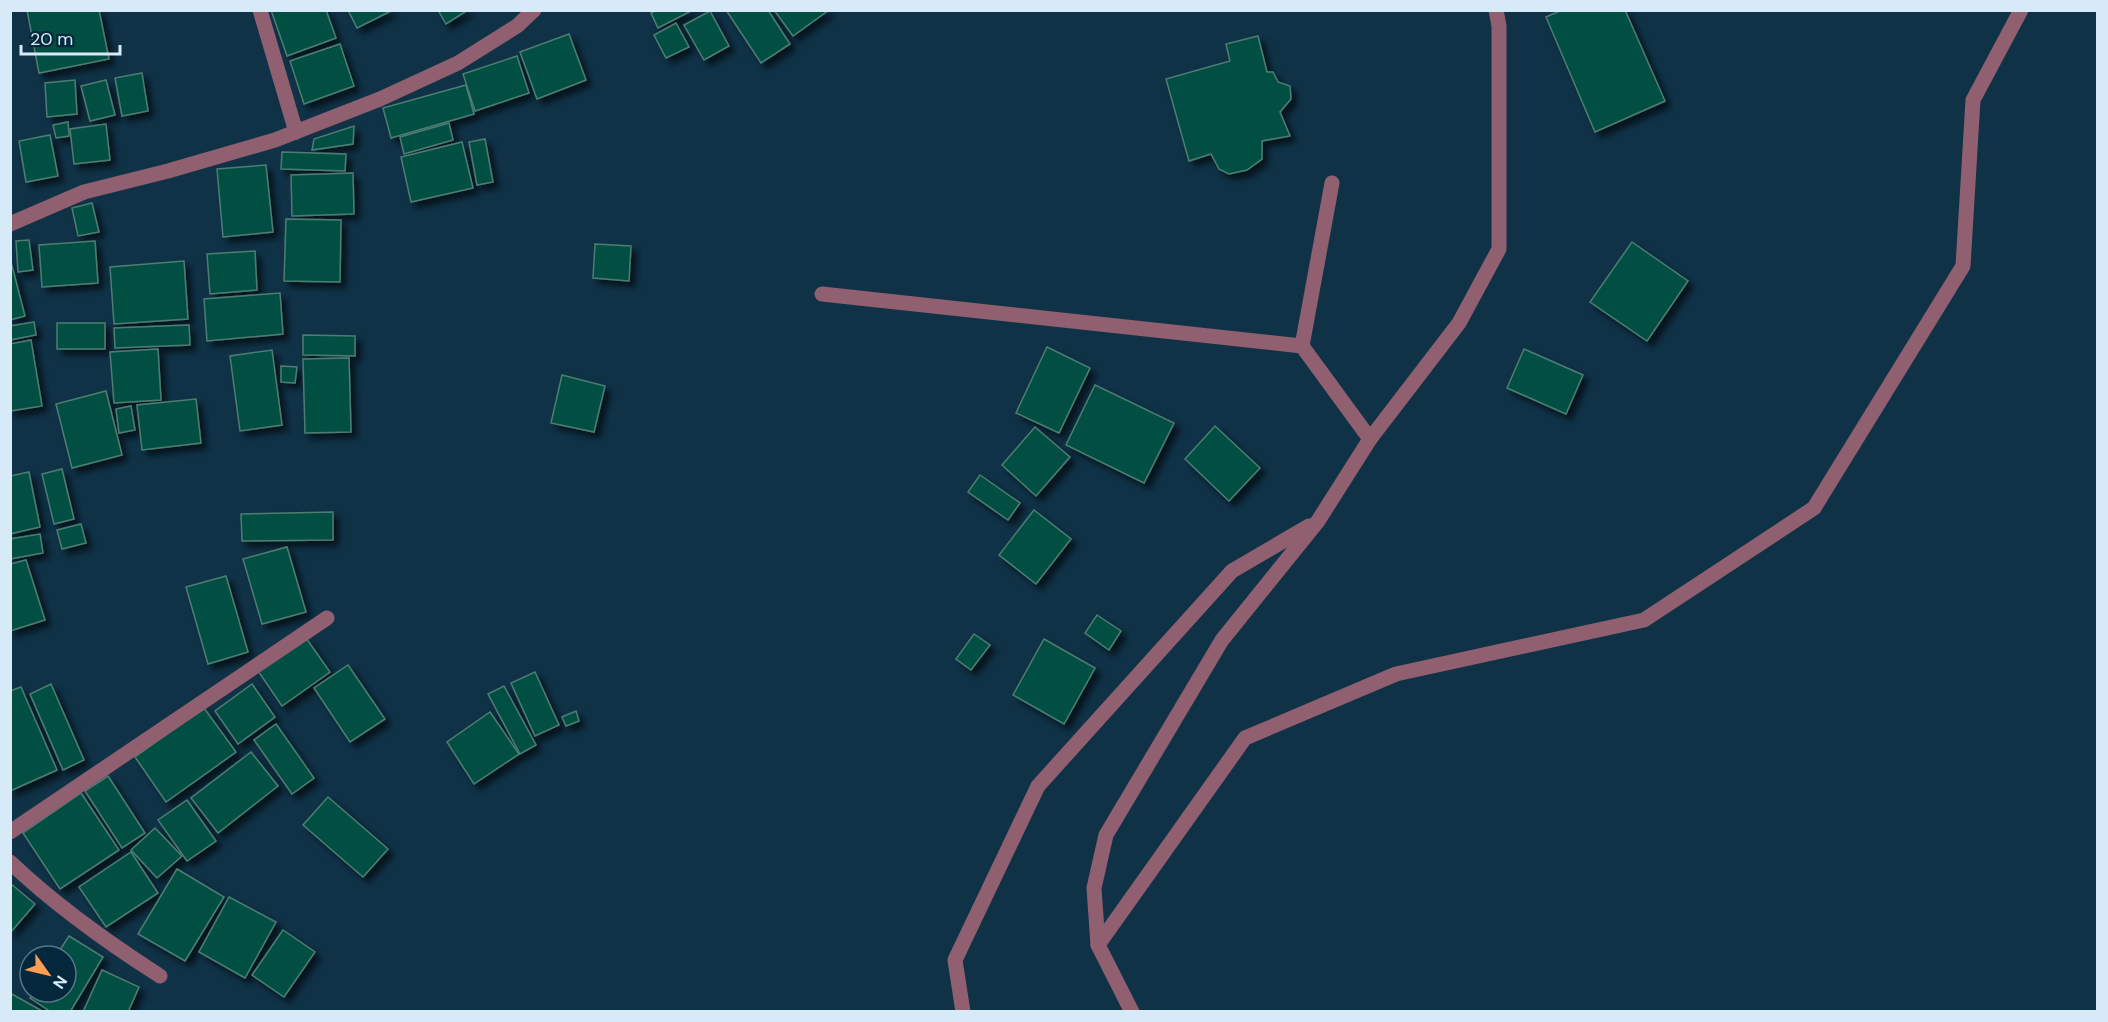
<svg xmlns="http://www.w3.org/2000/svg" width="2108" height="1022" font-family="'DM Sans',sans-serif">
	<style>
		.building { fill: #004f43; stroke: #4e7d72; stroke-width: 1.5; filter: url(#shadow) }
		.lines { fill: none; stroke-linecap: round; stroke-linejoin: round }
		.minor { stroke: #905f70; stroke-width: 15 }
	</style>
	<defs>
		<filter id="shadow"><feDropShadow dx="5.5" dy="5.5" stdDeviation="3" flood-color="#0009"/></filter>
	</defs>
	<rect width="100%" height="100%" fill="#0f3247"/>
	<g class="building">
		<path d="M27,10H99L109,59L39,73Z"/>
		<path d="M271,10H326L336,38L287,56Z"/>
		<path d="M348,10H393L357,28Z"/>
		<path d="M438,10H468L446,24Z"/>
		<path d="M657,10H693L658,28L651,13Z"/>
		<path d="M726,10H768L790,44L761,63Z"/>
		<path d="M774,10H829L793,36Z"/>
		<path d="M1562,10H1625L1665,101L1595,132L1546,17Z"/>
		<path d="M710,11L729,46L704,60L684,25Z"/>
		<path d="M676,23L689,47L666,58L654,35Z"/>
		<path d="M569,34L586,80L537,99L520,52Z"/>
		<path d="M1258,36L1267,72H1273L1278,82L1290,86L1291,99L1280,112L1290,136L1262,141V159L1247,170L1229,174L1219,169L1211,154L1189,161L1166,79L1230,61L1226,44Z"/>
		<path d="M340,44L354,86L304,104L290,61Z"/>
		<path d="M517,56L529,93L475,111L463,74Z"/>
		<path d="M142,73L148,111L122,116L115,78Z"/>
		<path d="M75,80L77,114L47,117L45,83Z"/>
		<path d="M106,80L115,115L90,121L81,86Z"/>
		<path d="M466,85L474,114L391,138L383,108Z"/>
		<path d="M68,122L69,136L56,138L53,125Z"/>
		<path d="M449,123L453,140L404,154L400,137Z"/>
		<path d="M106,124L110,160L74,164L70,129Z"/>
		<path d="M354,126L353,144L312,150L314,139Z"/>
		<path d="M50,135L58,176L26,182L19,141Z"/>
		<path d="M485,139L493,182L477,185L469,142Z"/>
		<path d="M462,142L473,188L411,202L401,157Z"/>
		<path d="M282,152L346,154L345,171L281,169Z"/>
		<path d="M266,165L273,232L223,237L217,169Z"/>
		<path d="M353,173L354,214L292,216L291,175Z"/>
		<path d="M92,203L99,232L78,236L72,208Z"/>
		<path d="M286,219L341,220L340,282L284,281Z"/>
		<path d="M29,240L33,270L18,272L16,241Z"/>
		<path d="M95,241L98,283L42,287L39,245Z"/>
		<path d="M1632,242L1688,281L1647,341L1590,302Z"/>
		<path d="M595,244L631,246L629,281L593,278Z"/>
		<path d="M255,251L257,290L210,294L207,254Z"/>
		<path d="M10,258L25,316L10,320Z"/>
		<path d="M184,261L188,319L114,324L110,267Z"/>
		<path d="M280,293L283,334L207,341L204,299Z"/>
		<path d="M34,322L36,335L10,340V326Z"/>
		<rect x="57" y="323" width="48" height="26"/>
		<path d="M189,325L190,345L115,348L114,328Z"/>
		<path d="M303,335L355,336V356L303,355Z"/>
		<path d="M31,340L42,406L10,411V344Z"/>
		<path d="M1047,347L1090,368L1059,433L1016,413Z"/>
		<path d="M158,349L161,400L114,403L110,352Z"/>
		<path d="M1524,349L1583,375L1566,414L1507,388Z"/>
		<path d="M272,350L282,425L240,431L230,356Z"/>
		<path d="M349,358L351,432L305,433L303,359Z"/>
		<path d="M281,366L297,367L295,383L281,382Z"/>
		<path d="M562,375L605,386L594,432L551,423Z"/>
		<path d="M1095,385L1174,423L1144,483L1066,445Z"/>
		<path d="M106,391L122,455L72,468L56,404Z"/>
		<path d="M196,399L201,443L142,450L137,405Z"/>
		<path d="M131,406L135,430L119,433L116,409Z"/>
		<path d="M1215,426L1260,468L1229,501L1185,459Z"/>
		<path d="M1035,427L1070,457L1036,496L1002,465Z"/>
		<path d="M62,469L74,519L54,524L42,474Z"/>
		<path d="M29,472L40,527L10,534V476Z"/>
		<path d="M980,475L1020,503L1008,520L968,492Z"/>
		<path d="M1034,510L1071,539L1036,584L999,555Z"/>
		<path d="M333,512V540L242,541L241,514Z"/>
		<path d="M81,524L86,543L62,549L57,530Z"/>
		<path d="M40,534L43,553L10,559V539Z"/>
		<path d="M287,547L306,612L262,624L243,559Z"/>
		<path d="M26,560L45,620L10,631V564Z"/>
		<path d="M226,576L248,652L208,664L186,587Z"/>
		<path d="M1097,615L1121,631L1109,650L1085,633Z"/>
		<path d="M974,634L990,645L971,670L956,659Z"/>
		<path d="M306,638L330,672L282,706L258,671Z"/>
		<path d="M1044,639L1095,668L1064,724L1013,695Z"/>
		<path d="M348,665L385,719L350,742L314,688Z"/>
		<path d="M535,672L559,725L535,736L511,683Z"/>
		<path d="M51,684L84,760L63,770L30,694Z"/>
		<path d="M252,684L275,717L238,744L215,711Z"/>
		<path d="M504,686L536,745L520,754L488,694Z"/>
		<path d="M21,687L57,770L10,791V691Z"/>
		<path d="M204,708L236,752L166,802L135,757Z"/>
		<path d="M576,711L579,721L566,726L562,717Z"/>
		<path d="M490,712L519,754L474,784L447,742Z"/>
		<path d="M276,724L314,778L292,794L254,740Z"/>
		<path d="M251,752L278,786L218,833L191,798Z"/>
		<path d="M108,776L145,833L122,848L85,791Z"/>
		<path d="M81,793L119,850L60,889L23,833Z"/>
		<path d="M328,797L388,849L363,877L303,825Z"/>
		<path d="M187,800L216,841L187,861L158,820Z"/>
		<path d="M155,828L182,856L157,878L131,850Z"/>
		<path d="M131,852L158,893L106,927L79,887Z"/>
		<path d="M177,869L224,897L185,961L138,934Z"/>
		<path d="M10,883L35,904L10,933Z"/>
		<path d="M229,897L276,922L245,978L199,952Z"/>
		<path d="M283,930L315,952L284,997L252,975Z"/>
		<path d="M69,936L103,957L70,1012H51L30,998L34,992H66V956H56Z"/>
		<path d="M102,970L139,987L128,1012H83Z"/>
		<path d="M10,993L44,1012H10Z"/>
	</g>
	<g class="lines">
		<g class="minor">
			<path d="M260,10L296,132"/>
			<path d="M10,224L84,192L168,171L275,140L380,99L458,63L517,26L534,10"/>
			<path d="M822,294L1302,346L1370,439"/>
			<path d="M1302,346L1332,183"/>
			<path d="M10,832L327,618"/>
			<path d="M10,862C56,906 107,942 160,976"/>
			<path d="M1098,945L1245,738L1396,674L1644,620L1814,508L1963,266L1973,100L2021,10"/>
			<path d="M963,1012L955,960L1038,786L1232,571L1309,526"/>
			<path d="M1132,1012L1098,945L1094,888L1106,835L1222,640L1318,521L1370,439L1459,323L1499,249V26L1496,10"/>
		</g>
	</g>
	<rect width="2108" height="1022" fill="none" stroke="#d7eaf7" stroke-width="24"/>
	<g transform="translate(48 974) rotate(124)"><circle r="28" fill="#03283c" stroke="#587687" stroke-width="1.5"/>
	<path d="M0-4.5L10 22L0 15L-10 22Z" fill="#fb9e52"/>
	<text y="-9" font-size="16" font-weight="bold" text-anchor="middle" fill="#d7eaf7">N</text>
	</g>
	<path d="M21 45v9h99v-9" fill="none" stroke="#d7eaf7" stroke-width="3"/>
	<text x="30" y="45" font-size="18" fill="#d7eaf7" stroke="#03283c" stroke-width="4.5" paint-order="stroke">20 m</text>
</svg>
